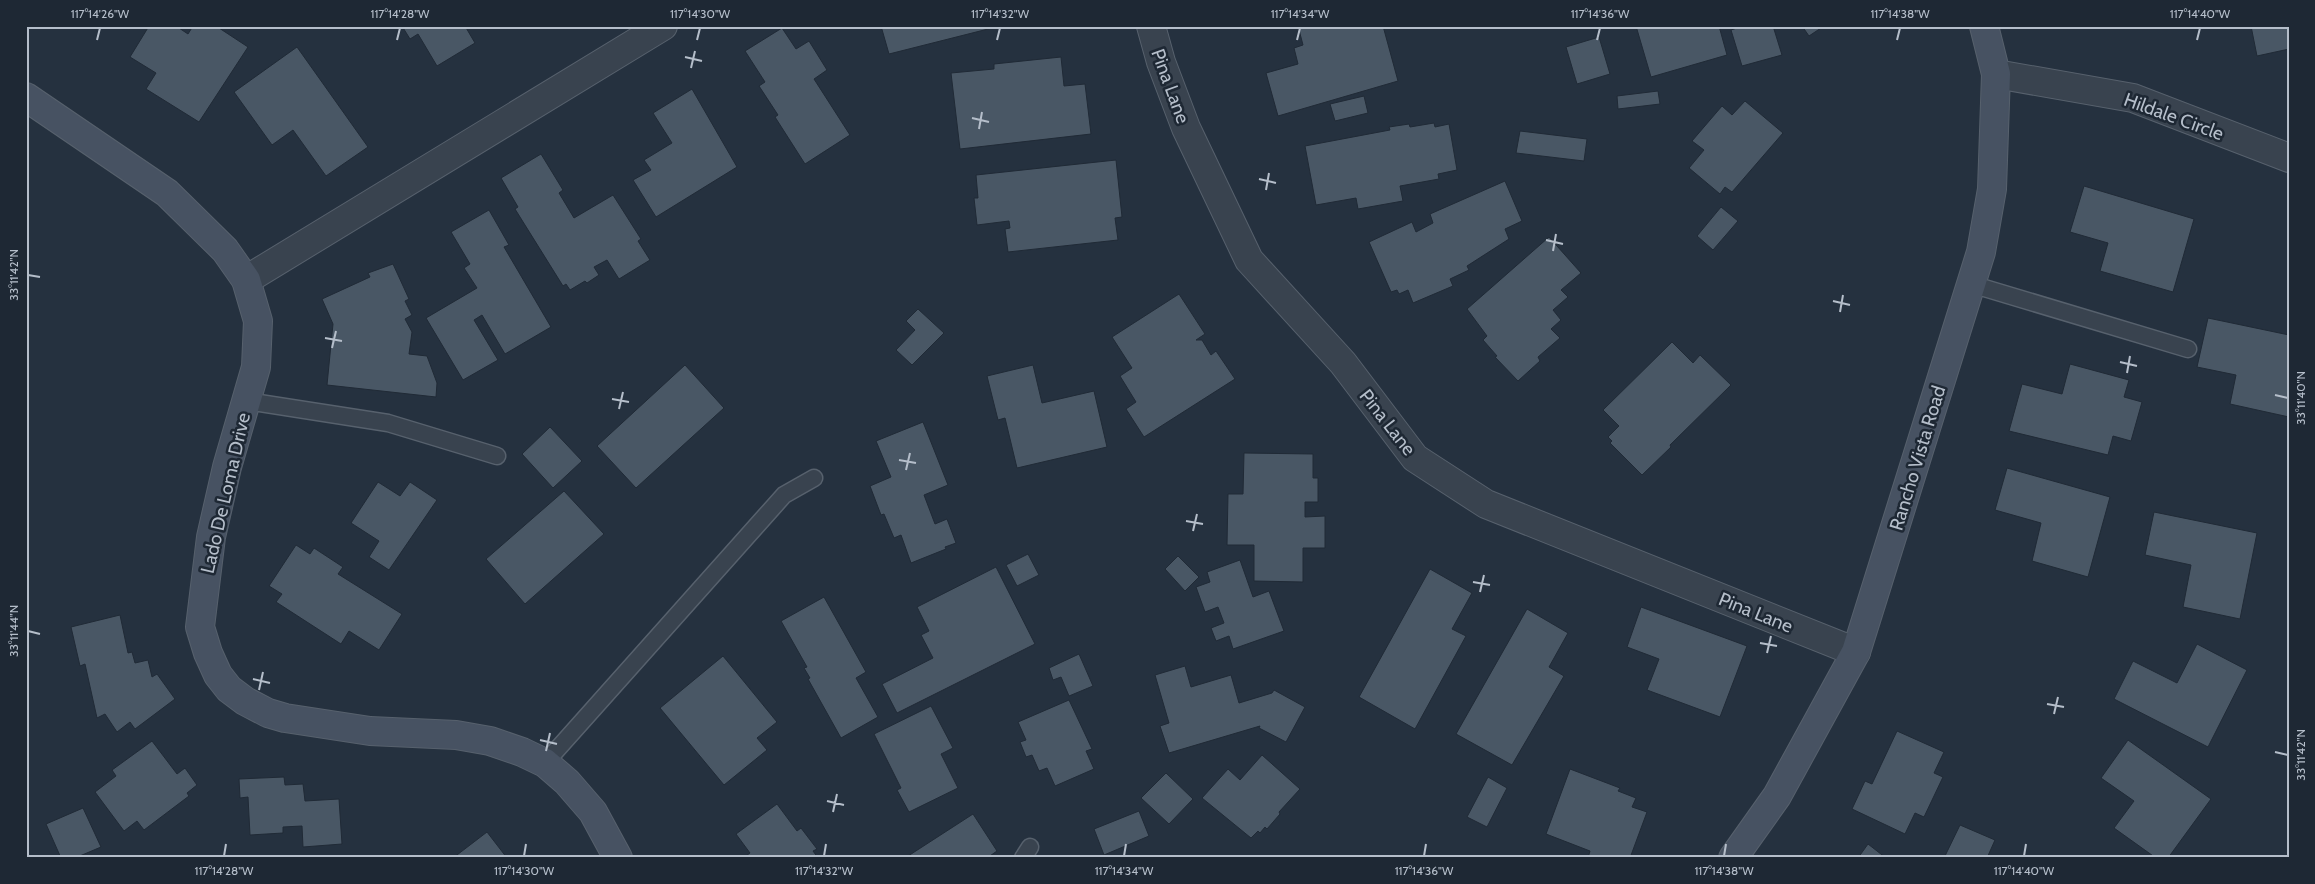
<svg xmlns="http://www.w3.org/2000/svg" width="2315" height="884" font-family="Cabin,sans-serif">
	<style>
		.building { fill: #495765; stroke: #202a36 }
		.lines { fill: none; stroke-linecap: round; stroke-linejoin: round }
		.lane-casing { stroke: #57616d; stroke-width: 19 }
		.street-casing { stroke: #57616d; stroke-width: 30 }
		.secondary-casing { stroke: #57616d; stroke-width: 30 }
		.lane { stroke: #39434f; stroke-width: 16 }
		.street { stroke: #39434f; stroke-width: 28 }
		.secondary { stroke: #475262; stroke-width: 28 }
		.ticks { fill: none; stroke: #b5beca; stroke-width: 2 }
		.labels { text-anchor: middle; stroke-width: 5; stroke-linejoin: round; paint-order: stroke }
		.street-label { font-size: 19px; fill: #b5beca; stroke: #1e2834 }
		.neatline { fill: none; stroke: #b5beca; stroke-width: 2 }
		.ticks-label { font-size: 12px; text-anchor: middle; fill: #b5beca }
	</style>
	<rect width="100%" height="100%" fill="#25313f"/>
	<g class="building">
		<path d="M149,26H176L188,34L193,26H216L248,47L199,122L146,89L156,73L130,57Z"/>
		<path d="M402,26H465L475,43L437,66L418,34L410,39Z"/>
		<path d="M881,26H996V27L889,54Z"/>
		<path d="M1298,26H1383L1398,81L1278,116L1266,73L1298,64L1294,48L1303,45Z"/>
		<path d="M1636,26H1719L1727,55L1651,77Z"/>
		<path d="M1743,26H1773L1782,55L1742,66L1731,30Z"/>
		<path d="M1802,26H1824L1809,36Z"/>
		<path d="M2251,26H2289V49L2257,56Z"/>
		<path d="M782,28L796,49L809,41L827,70L814,79L850,135L805,164L775,117L778,115L759,86L765,82L745,51Z"/>
		<path d="M1599,37L1610,74L1577,84L1566,47Z"/>
		<path d="M297,47L368,147L326,176L293,130L272,145L234,92Z"/>
		<path d="M1061,57L1064,86L1085,84L1091,134L960,149L951,73L994,69V64Z"/>
		<path d="M692,89L737,167L656,217L633,180L651,170L644,160L672,143L653,113Z"/>
		<path d="M1658,91L1660,104L1618,109L1617,96Z"/>
		<path d="M1364,96L1368,113L1335,121L1330,104Z"/>
		<path d="M1745,101L1783,133L1732,192L1725,187L1720,194L1689,168L1704,150L1692,141L1722,106L1732,115Z"/>
		<path d="M1434,123L1435,127L1449,124L1457,170L1438,174L1439,179L1400,186L1403,201L1358,209L1356,198L1316,205L1305,146L1390,130L1389,127L1409,124L1410,127Z"/>
		<path d="M1520,131L1587,139L1584,161L1516,153Z"/>
		<path d="M541,154L563,190L559,193L574,218L613,195L641,239L638,241L650,260L619,279L607,260L594,267L599,275L587,283L585,281L570,290L566,284L563,286L515,209L518,207L501,178Z"/>
		<path d="M1116,160L1122,217L1115,218L1118,240L1008,252L1005,229L1010,228L1009,221L977,225L974,198H978L976,175Z"/>
		<path d="M1505,181L1522,221L1505,229L1509,239L1467,266L1469,270L1450,279L1453,286L1413,303L1408,290L1399,294L1397,290L1391,292L1369,242L1412,222L1416,232L1433,223L1430,214Z"/>
		<path d="M2084,186L2194,219L2173,292L2100,271L2108,243L2070,232Z"/>
		<path d="M1721,207L1738,221L1713,250L1697,236Z"/>
		<path d="M489,210L509,245L504,247L551,327L505,354L482,315L474,320L498,360L463,380L426,318L477,288L464,268L470,264L451,232Z"/>
		<path d="M1549,237L1581,273L1561,290L1568,297L1553,310L1561,320L1551,329L1560,338L1538,357L1540,361L1518,381L1495,357L1497,356L1483,340L1487,336L1467,309Z"/>
		<path d="M393,264L409,299L405,301L412,315L405,319L412,332L409,354L427,356L437,383L436,397L327,385L333,324L322,299L370,277L368,273Z"/>
		<path d="M1179,294L1205,334L1196,340H1202L1211,355L1216,351L1235,379L1144,437L1126,409L1136,402L1120,376L1132,368L1112,337Z"/>
		<path d="M918,309L944,333L912,365L896,350L915,330L906,321Z"/>
		<path d="M2208,318L2289,335V417L2230,404L2236,375L2197,367Z"/>
		<path d="M1672,342L1693,363L1700,355L1731,385L1670,445L1671,447L1642,475L1610,443L1612,441L1608,437L1619,426L1603,410Z"/>
		<path d="M2070,364L2129,380L2124,397L2142,402L2131,441L2113,436L2108,455L2009,431L2022,384L2062,394Z"/>
		<path d="M685,365L724,408L636,488L597,446Z"/>
		<path d="M1033,365L1042,403L1094,391L1107,447L1017,468L1005,418L998,420L987,376Z"/>
		<path d="M923,422L948,485L924,495L935,524L947,519L956,543L945,547L946,549L911,563L901,535L894,538L884,514L881,515L870,486L891,477L876,441Z"/>
		<path d="M550,427L582,461L553,488L522,454Z"/>
		<path d="M1244,453L1313,454V478H1318V502H1305V517L1325,516V548H1303V582L1254,581V545H1227L1228,494H1243Z"/>
		<path d="M2007,468L2110,497L2088,577L2032,561L2041,523L1995,510Z"/>
		<path d="M378,482L400,496L410,482L437,500L389,570L369,557L379,541L351,523Z"/>
		<path d="M564,491L604,534L525,604L486,559Z"/>
		<path d="M2154,512L2257,533L2240,619L2183,607L2191,565L2145,555Z"/>
		<path d="M296,545L310,554L314,548L343,567L338,574L402,614L379,650L349,631L341,644L276,602L282,594L269,586Z"/>
		<path d="M1028,554L1039,575L1017,586L1006,565Z"/>
		<path d="M1178,556L1199,577L1185,591L1165,569Z"/>
		<path d="M1240,560L1253,597L1269,591L1284,631L1233,649L1229,636L1216,641L1211,628L1224,623L1218,607L1205,612L1196,587L1210,582L1207,572Z"/>
		<path d="M996,567L1035,644L897,713L882,684L933,658L921,635L929,631L917,607Z"/>
		<path d="M1430,569L1472,593L1452,629L1466,636L1415,729L1359,697Z"/>
		<path d="M824,597L866,672L856,678L878,717L841,738L808,679L810,678L804,668L807,667L781,621Z"/>
		<path d="M1641,607L1747,646L1720,717L1647,690L1659,659L1627,647Z"/>
		<path d="M1527,609L1568,633L1549,667L1564,676L1512,765L1456,734Z"/>
		<path d="M120,615L128,653L132,652L135,663L148,660L152,677L157,674L175,699L135,729L130,722L117,732L105,714L97,718L85,664L80,666L71,627Z"/>
		<path d="M2197,644L2247,670L2208,747L2114,699L2133,661L2177,683Z"/>
		<path d="M1079,654L1093,686L1069,696L1061,677L1053,680L1049,668Z"/>
		<path d="M723,656L777,722L757,738L767,750L724,785L660,708Z"/>
		<path d="M1185,666L1191,687L1231,675L1239,703L1272,693L1274,690L1305,707L1286,742L1259,728L1260,726L1169,753L1160,726L1169,723L1155,675Z"/>
		<path d="M1069,700L1092,749L1086,751L1094,769L1055,786L1047,768L1039,771L1032,755L1026,757L1020,742L1026,740L1018,722Z"/>
		<path d="M931,706L953,748L941,754L958,788L909,812L897,790L901,788L874,734Z"/>
		<path d="M1897,731L1944,752L1934,773L1943,777L1924,817L1915,813L1905,834L1852,809L1865,781L1872,784Z"/>
		<path d="M2128,740L2211,799L2168,858H2156L2114,828L2134,801L2101,778Z"/>
		<path d="M152,741L177,774L185,768L197,785L187,793L189,796L144,830L137,821L124,831L95,792L116,776L112,770Z"/>
		<path d="M1262,755L1300,789L1279,812L1280,814L1267,829L1265,827L1260,833L1258,831L1251,838L1202,798L1228,769L1240,780Z"/>
		<path d="M1570,769L1620,788L1618,791L1636,798L1632,807L1647,812L1630,858H1588L1590,851L1546,834Z"/>
		<path d="M1166,773L1193,799L1169,824L1141,798Z"/>
		<path d="M284,777L285,785L303,784L305,801L339,799L342,844L303,847L302,826L283,827V833L250,835L248,797L240,798L239,779Z"/>
		<path d="M1488,777L1507,788L1487,827L1467,817Z"/>
		<path d="M777,804L797,831L801,828L817,849L813,851L818,858H743L750,853L736,834Z"/>
		<path d="M83,808L101,847L75,858H61L46,824Z"/>
		<path d="M1139,811L1149,836L1104,855L1094,829Z"/>
		<path d="M973,814L997,851L987,858H905Z"/>
		<path d="M1960,825L1995,840L1987,858H1944Z"/>
		<path d="M487,832L507,858H453Z"/>
		<path d="M1868,844L1886,858H1858Z"/>
	</g>
	<g class="lines">
		<g class="lane-casing">
			<g id="lane">
				<path d="M1971,284L2188,349"/>
				<path d="M247,401L388,423L497,456"/>
				<path d="M545,763L784,495L814,478"/>
				<path d="M1023,858L1030,847"/>
			</g>
		</g>
		<g class="street-casing">
			<g id="street">
				<path d="M1151,26L1161,62L1186,128L1249,260L1343,363L1415,458L1486,504L1856,652"/>
				<path d="M1996,74L2133,98L2289,158"/>
				<path d="M246,280L663,26"/>
			</g>
		</g>
		<g class="secondary-casing">
			<g id="secondary">
				<path d="M26,97L167,193L225,250L246,280L258,321L256,367L227,467L211,537L200,627L208,653L218,675L229,689L245,701L268,713L285,718L370,731L456,735L490,741L522,752L545,763L567,782L593,812L618,858"/>
				<path d="M1733,858L1777,796L1856,652L1981,252L1992,189L1996,74L1984,26"/>
			</g>
		</g>
		<use href="#lane" class="lane"/>
		<use href="#street" class="street"/>
		<use href="#secondary" class="secondary"/>
	</g>
	<path class="ticks" d="M97,40L100,28M397,40L400,28M697,40L700,28M997,40L1000,28M1297,40L1300,28M1597,40L1600,28M1897,40L1900,28M2197,40L2200,28M685,57L702,61M691,68L695,51M972,118L989,122M979,129L982,112M1259,179L1276,183M1266,190L1269,173M1546,240L1563,244M1553,251L1556,234M28,275L40,277M1833,301L1850,305M1840,312L1843,295M325,338L342,341M332,348L336,331M2120,362L2137,366M2127,373L2130,356M2275,395L2288,398M612,399L629,402M619,409L623,392M899,460L916,463M906,470L910,453M1186,521L1203,524M1193,531L1197,514M1473,582L1490,585M1480,592L1484,575M28,631L40,634M1760,643L1777,646M1767,653L1771,636M253,679L270,683M259,690L263,672M2047,704L2064,707M2054,714L2058,697M540,740L557,744M546,751L550,733M2275,752L2288,755M827,801L844,805M833,812L837,794M224,856L226,844M524,856L526,844M824,856L826,844M1124,856L1126,844M1424,856L1426,844M1724,856L1726,844M2024,856L2026,844"/>
	<g class="labels">
		<g class="street-label">
			<text transform="translate(1171 86) rotate(70)" y="7">Pina Lane</text>
			<text transform="translate(2174 116) rotate(20)" y="7">Hildale Circle</text>
			<text transform="translate(1388 422) rotate(52)" y="7">Pina Lane</text>
			<text transform="translate(1917 458) rotate(-73)" y="7">Rancho Vista Road</text>
			<text transform="translate(225 493) rotate(-77)" y="7">Lado De Loma Drive</text>
			<text transform="translate(1756 612) rotate(22)" y="7">Pina Lane</text>
		</g>
	</g>
	<rect width="2315" height="884" fill="none" stroke="#1e2834" stroke-width="55"/>
	<rect x="28" y="28" width="2260" height="828" class="neatline"/>
	<g class="ticks-label">
		<text x="100" y="18">117°14'26"W</text>
		<text x="400" y="18">117°14'28"W</text>
		<text x="700" y="18">117°14'30"W</text>
		<text x="1000" y="18">117°14'32"W</text>
		<text x="1300" y="18">117°14'34"W</text>
		<text x="1600" y="18">117°14'36"W</text>
		<text x="1900" y="18">117°14'38"W</text>
		<text x="2200" y="18">117°14'40"W</text>
		<text transform="translate(14 275) rotate(-90)" y="4">33°11'42"N</text>
		<text transform="translate(2301 398) rotate(-90)" y="4">33°11'40"N</text>
		<text transform="translate(14 631) rotate(-90)" y="4">33°11'44"N</text>
		<text transform="translate(2301 755) rotate(-90)" y="4">33°11'42"N</text>
		<text x="224" y="875">117°14'28"W</text>
		<text x="524" y="875">117°14'30"W</text>
		<text x="824" y="875">117°14'32"W</text>
		<text x="1124" y="875">117°14'34"W</text>
		<text x="1424" y="875">117°14'36"W</text>
		<text x="1724" y="875">117°14'38"W</text>
		<text x="2024" y="875">117°14'40"W</text>
	</g>
</svg>
